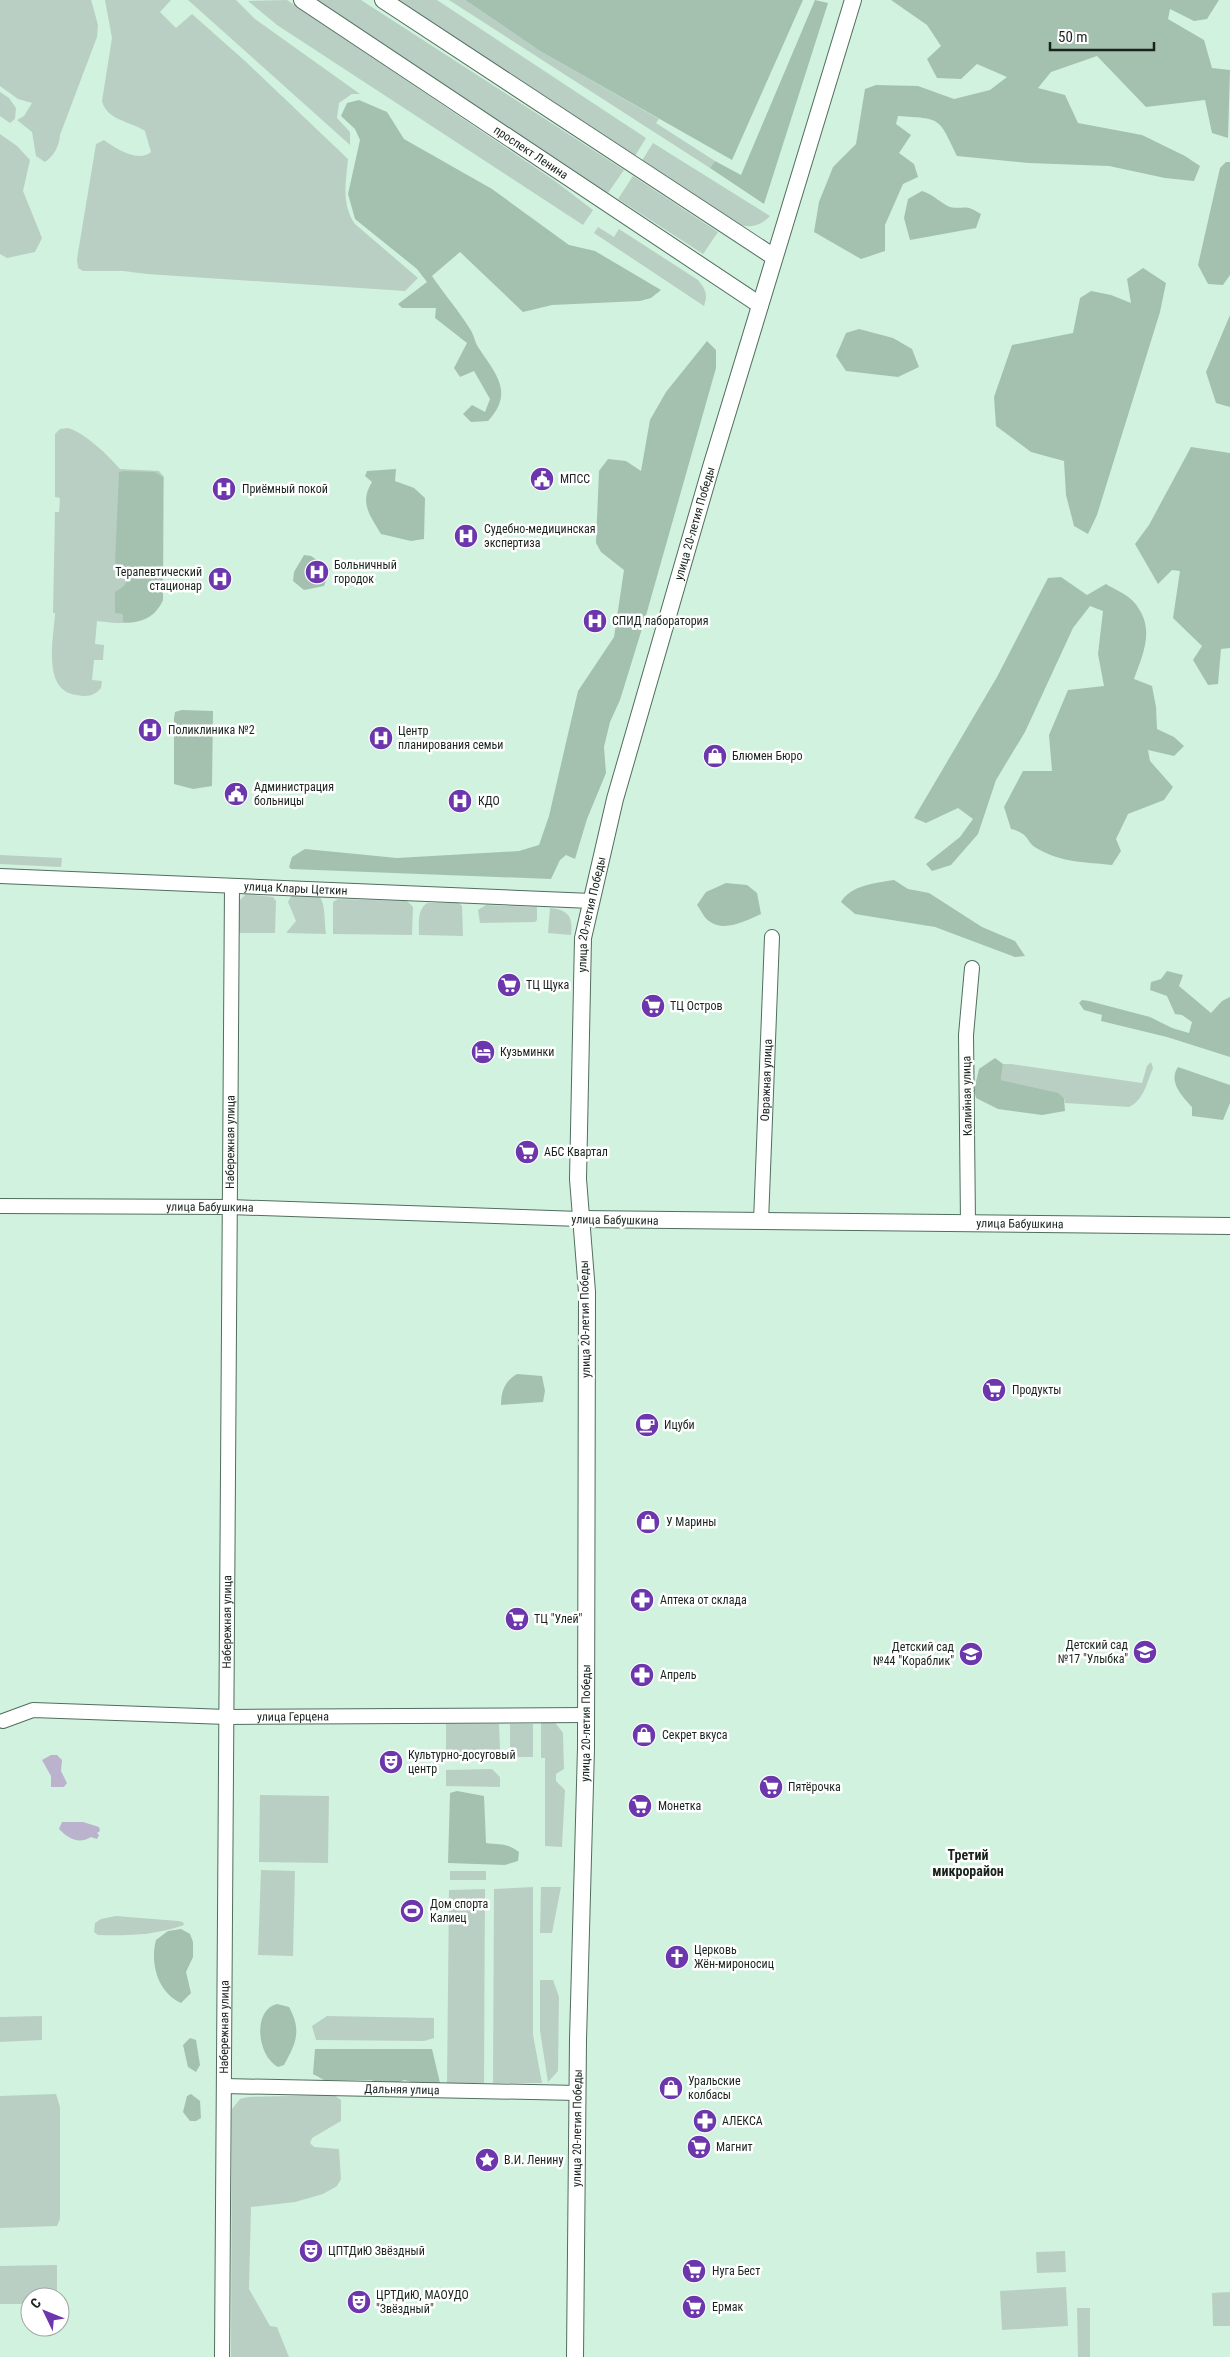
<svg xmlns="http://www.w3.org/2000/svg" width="1230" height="2357" font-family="'Roboto Condensed',sans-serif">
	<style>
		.green { fill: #bacfc3 }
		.forest { fill: #a4c1b0 }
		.water { fill: #bbb2ce }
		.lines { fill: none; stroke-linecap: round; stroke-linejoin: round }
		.minor-casing { stroke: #516e5e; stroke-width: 16 }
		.tertiary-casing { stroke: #516e5e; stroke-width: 18 }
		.minor { stroke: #fff; stroke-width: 14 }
		.tertiary { stroke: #fff; stroke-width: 16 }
		.labels { text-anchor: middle; stroke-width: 5; stroke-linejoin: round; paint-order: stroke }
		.street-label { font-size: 12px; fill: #18241d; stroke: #fff }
		.poi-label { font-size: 12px; fill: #18241d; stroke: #fff; text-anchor: start }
		.neighbourhood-label { font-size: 14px; font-weight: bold; fill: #18241d; stroke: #fff }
	</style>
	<rect width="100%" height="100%" fill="#d1f2de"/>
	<g class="green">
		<path d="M0,0H91L92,3L98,25L97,37L60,135C60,145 53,157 45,162L36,156L32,132L17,120L24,116L32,103L18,99L0,86Z"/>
		<path d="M105,0H171L160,12L176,28L192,14L245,61L348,159C346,182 341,204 355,224L418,278L405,291L147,274L123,271H83L78,268L77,259L96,144L104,140C115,148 138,163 151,152L145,131C131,121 107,121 102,101L112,38Z"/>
		<path d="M188,0H236L255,19L360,94H352L339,103L337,118L350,132V145Z"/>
		<path d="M287,0L555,181L593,210L583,225L277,25L248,1Z"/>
		<path d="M316,0H361L624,170L608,193Z"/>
		<path d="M397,0H437L646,138L635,156Z"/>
		<path d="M449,0H465L540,51L659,119L656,123L715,161L710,168Z"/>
		<path d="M0,92L9,98L16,108L15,119L10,123L0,116Z"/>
		<path d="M0,134L17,146L30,160L23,191L42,238L35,252L7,258L0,254Z"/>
		<path d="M653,143L770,216C759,227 750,228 735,224L641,162Z"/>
		<path d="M633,176L718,232L703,254L618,199Z"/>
		<path d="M598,227L614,237L619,229L698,280C706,290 708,294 704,306L594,233Z"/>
		<path d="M68,428C84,432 109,456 120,469L159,471L164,477L163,600C151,628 123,624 97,621L95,644L104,645L103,660H94L92,680L102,681L101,688C94,696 88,697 77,695C41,691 54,637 55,613H53L55,512H59L60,498L55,497V434L60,429Z"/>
		<path d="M0,855L62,858L61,867L0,864Z"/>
		<path d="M246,894L273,897L276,901L275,933H239V901Z"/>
		<path d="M291,896L320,897C326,907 324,922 326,934L286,933L296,921L288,902Z"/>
		<path d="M338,899L407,901L413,907L412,935L333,934V902Z"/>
		<path d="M427,903H459L462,906L463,936L419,935C419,924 417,910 427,903Z"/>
		<path d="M486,905L537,907V920L535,922L480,923L478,910Z"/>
		<path d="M550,908C569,910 573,917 571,935L548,933Z"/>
		<path d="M1151,1062L1153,1068C1147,1082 1144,1100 1129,1107L1065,1103L1064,1098L1001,1080L1003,1064H1011L1142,1083L1147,1066Z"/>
		<path d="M541,1721H554L563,1733L564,1769L556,1774V1781L565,1790L562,1847L545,1846V1758H541Z"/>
		<path d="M446,1724H499L500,1750L492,1757L446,1758Z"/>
		<path d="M510,1724H533V1757H518L510,1750Z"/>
		<path d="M492,1769L500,1777V1787L446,1786V1770Z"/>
		<path d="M260,1795L329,1796L328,1863L259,1862Z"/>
		<path d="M261,1870L295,1871L293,1956L258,1955Z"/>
		<path d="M486,1871V1880H450V1871Z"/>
		<path d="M533,1887V2035L542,2083H493L494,1889Z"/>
		<path d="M541,1887H561L552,1933H540Z"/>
		<path d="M485,1889L484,2083H447L449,1890Z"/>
		<path d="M116,1916L178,1921L183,1922L184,1925C156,1935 128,1936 98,1935L94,1932L95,1923L101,1919Z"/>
		<path d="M540,1980H553L559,1997L558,2071L548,2082L540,2031Z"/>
		<path d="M42,2016V2040L0,2042V2017Z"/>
		<path d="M327,2016L434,2018V2038L424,2041L316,2040L312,2026Z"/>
		<path d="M56,2094L60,2107V2219L57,2226L0,2228V2096Z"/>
		<path d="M334,2095L341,2100V2121L312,2138L310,2143L314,2147L339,2149L341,2179L337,2186L323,2194L295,2202L251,2207L249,2289L270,2326L277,2327L289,2357H231L232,2109L240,2099L248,2097Z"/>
		<path d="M1065,2251L1066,2272L1037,2273L1036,2252Z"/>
		<path d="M57,2265V2297H30V2304H0V2266Z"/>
		<path d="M1066,2287L1068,2326L1002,2330L1000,2291Z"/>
		<path d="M1230,2292V2326H1213L1212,2293Z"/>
		<path d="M1077,2308H1090V2357H1078Z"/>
	</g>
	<g class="forest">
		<path d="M465,0H803L732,160L540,51Z"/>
		<path d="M815,0L828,3L764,204L710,168L715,161L741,175Z"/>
		<path d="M891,0H1219L1207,19L1194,21L1170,9L1168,19L1204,40L1212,68L1230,70L1228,138L1212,133L1205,100L1146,107L1097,56L1051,72L1038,88L1065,95L1078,123L1142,135L1185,156L1200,166L1194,181L1165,178L1109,166L1028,163L957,156C938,116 941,119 898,116L896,124L911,135L899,153L914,164L918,177L903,184L885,225V251L861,259L814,232L819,202L833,167L856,144L865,89L876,85L918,86L954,99L990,90L1007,77L977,64L961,79L937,78L927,59L941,46L927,25Z"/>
		<path d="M359,100L387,112L404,139L492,189L569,245L595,251L661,290L651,298L640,301L552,305L523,312L460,252L432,276C444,294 459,311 470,329C474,335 475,342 478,347C495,373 515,392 488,421L471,422L463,414L472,405L485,412L490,399L474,371L460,377L454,368L467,343L435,318L436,308H402L398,304L427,282L417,269L355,219L348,194L360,140L355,129L341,116L347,103Z"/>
		<path d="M1226,162H1230V275L1223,285L1208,284L1198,265L1220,168Z"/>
		<path d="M922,191C933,194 943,205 950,207C965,210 964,203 981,214L976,228L910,240L904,218L908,199Z"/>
		<path d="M1143,268L1166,283L1160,312L1097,515L1088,534L1074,526L1066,495L1064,461L1031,452L996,426L994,397L1012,345L1073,333L1080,298L1091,291L1111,295L1131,303L1127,279Z"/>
		<path d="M1230,315V407L1216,403L1206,372Z"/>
		<path d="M859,329L893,338L912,349L919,367L898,377L846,371L836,356L846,333Z"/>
		<path d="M707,341L716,350V368L645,619L620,700L610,722L604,747L606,773L587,819L575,859L566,855L560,860L551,879L291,869L289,867L292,857L305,849L397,858L519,851L539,845L549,816L578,691L614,637L624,570L601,552L596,543L599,471L608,459L626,461L641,471L650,420L666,392Z"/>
		<path d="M1191,447L1230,453V648L1221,649L1218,684L1208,685L1193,660L1202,646L1173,618L1180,571L1172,570L1158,584L1135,544L1149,525Z"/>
		<path d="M396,469L395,481L414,488L425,498L424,539L411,541L381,534C370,515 359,503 372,482L365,476L367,471Z"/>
		<path d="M124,471L155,472L163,477V600C156,616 141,624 123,622V614L115,613V592L124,586L128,579L125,569L115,563L119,472Z"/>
		<path d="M304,555L311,556L330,569L324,586L304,590L293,581L294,572Z"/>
		<path d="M1061,577L1087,595L1106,584C1114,589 1126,594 1133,601C1156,627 1144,651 1134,679L1152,686L1156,707L1157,729L1174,737L1184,746L1174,756L1148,750L1150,761L1173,787L1164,800L1128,814L1116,839L1121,851L1112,865C1085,862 1063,863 1038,849C1025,842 1031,834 1011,829L1004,807L1023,771H1052L1049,735L1068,690L1104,686L1098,654L1103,611L1090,606L1073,628L1025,732L996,780L978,834L951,865L932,871L926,864L960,837L973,819L958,808L926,823L914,818L997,677L1048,578Z"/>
		<path d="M182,710L213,711L212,786L193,789L174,784V718L175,712Z"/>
		<path d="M894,880L908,889L929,893L982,927L1015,941L1025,956L1015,957L935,927L855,914L841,902C851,885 876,883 894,880Z"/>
		<path d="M726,883L747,885L757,893L761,914C747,920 724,933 709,921C704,918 701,910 697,905L706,892Z"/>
		<path d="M1167,971L1183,975L1179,986L1211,1013L1222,1001L1230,997V1057L1167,1037L1101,1021L1102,1015L1084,1010L1079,1003L1082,1000L1089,1001L1150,1017L1172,1028L1189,1033L1192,1022L1182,1015L1175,1014L1167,996L1150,990L1151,982L1161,979Z"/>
		<path d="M995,1058L1003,1064L1001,1080L1058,1093L1064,1098L1065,1111L1042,1115L998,1109L976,1098L974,1090L979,1069Z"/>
		<path d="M1178,1067L1230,1085V1103L1223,1120L1192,1116V1107C1182,1096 1168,1082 1178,1067Z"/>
		<path d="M517,1374L542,1376L545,1391L543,1402L501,1405C501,1391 505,1381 517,1374Z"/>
		<path d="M457,1791L484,1796L486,1843C500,1845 508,1843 519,1852L518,1861L505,1865L448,1863L450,1793Z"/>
		<path d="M181,1929L190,1934L193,1942V1957L186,1972L191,1993L181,2003C157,1992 150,1962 156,1940L168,1931Z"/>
		<path d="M277,2004L289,2007C302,2031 296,2043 284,2065L278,2067C257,2056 252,2010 277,2004Z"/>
		<path d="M190,2038L196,2040L200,2065L196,2072L188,2067L183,2045Z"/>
		<path d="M315,2049H432L440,2083L431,2087L404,2080L391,2086L371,2080H324L313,2074Z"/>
		<path d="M191,2094L200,2101L201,2118L196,2121H190L183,2112L187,2096Z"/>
	</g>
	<g class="water">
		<path d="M51,1755H57L62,1760L61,1771L67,1783L64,1787H51V1776L42,1760Z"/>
		<path d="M62,1822H83L99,1827L100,1831L97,1833L99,1835L97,1839L91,1837C78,1845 68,1838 59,1829Z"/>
	</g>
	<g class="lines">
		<g class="minor-casing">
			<g id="minor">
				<path id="s1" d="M0,876L592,901"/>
				<path id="s2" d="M0,1206L230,1207L580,1219"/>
				<path id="s3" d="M761,1222L772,937"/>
				<path d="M968,1223L966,1035L972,968"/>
				<path id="s4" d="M3,1721L33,1710L227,1717L586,1715"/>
				<path id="s5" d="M224,2086L578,2093"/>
				<path id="s6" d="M222,2357L232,886"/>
			</g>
		</g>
		<g class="tertiary-casing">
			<g id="tertiary">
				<path id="s7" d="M302,0L760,305"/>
				<path d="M383,0L774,257"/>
				<path id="s8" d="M580,1219L1230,1226"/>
				<path id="s9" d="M575,2357L578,2040L586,1748L587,1292L578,1179L583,938L615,799L711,467L853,0"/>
			</g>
		</g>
		<use href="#minor" class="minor"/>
		<use href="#tertiary" class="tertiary"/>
	</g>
	<defs>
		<g id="civic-disc" transform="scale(1.25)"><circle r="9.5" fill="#6c36ac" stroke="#fff"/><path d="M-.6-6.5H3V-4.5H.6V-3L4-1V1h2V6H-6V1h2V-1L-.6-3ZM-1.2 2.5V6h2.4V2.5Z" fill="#fff"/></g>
		<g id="hospital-disc" transform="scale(1.25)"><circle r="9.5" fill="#6c36ac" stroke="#fff"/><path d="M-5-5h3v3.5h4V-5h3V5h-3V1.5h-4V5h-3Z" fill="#fff"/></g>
		<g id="shop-disc" transform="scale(1.25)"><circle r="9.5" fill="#6c36ac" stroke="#fff"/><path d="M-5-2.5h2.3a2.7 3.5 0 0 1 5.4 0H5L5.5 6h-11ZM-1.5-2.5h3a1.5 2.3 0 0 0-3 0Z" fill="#fff"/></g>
		<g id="supermarket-disc" transform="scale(1.25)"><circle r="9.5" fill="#6c36ac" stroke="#fff"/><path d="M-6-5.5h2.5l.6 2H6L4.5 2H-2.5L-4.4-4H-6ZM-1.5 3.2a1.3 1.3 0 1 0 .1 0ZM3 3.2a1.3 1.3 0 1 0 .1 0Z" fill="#fff"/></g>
		<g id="hotel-disc" transform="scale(1.25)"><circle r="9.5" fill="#6c36ac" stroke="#fff"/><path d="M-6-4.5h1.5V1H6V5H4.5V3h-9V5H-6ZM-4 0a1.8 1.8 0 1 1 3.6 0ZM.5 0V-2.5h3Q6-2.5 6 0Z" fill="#fff"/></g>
		<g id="cafe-disc" transform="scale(1.25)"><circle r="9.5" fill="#6c36ac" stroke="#fff"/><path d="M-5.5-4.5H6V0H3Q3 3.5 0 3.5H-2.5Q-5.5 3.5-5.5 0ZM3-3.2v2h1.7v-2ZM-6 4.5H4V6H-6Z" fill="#fff"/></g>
		<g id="pharmacy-disc" transform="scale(1.25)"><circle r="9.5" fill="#6c36ac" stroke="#fff"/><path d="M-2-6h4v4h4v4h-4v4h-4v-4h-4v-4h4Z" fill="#fff"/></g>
		<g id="school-disc" transform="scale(1.25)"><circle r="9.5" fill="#6c36ac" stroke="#fff"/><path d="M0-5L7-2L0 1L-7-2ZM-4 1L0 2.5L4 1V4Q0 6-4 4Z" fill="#fff"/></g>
		<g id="theatre-disc" transform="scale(1.25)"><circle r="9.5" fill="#6c36ac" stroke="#fff"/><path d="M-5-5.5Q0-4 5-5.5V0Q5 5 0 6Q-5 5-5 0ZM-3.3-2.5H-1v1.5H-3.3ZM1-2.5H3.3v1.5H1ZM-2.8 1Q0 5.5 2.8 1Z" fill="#fff"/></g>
		<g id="stadium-disc" transform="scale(1.25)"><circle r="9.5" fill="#6c36ac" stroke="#fff"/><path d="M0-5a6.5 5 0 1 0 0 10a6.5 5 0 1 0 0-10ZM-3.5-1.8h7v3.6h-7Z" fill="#fff"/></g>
		<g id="church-disc" transform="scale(1.25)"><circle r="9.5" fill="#6c36ac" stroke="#fff"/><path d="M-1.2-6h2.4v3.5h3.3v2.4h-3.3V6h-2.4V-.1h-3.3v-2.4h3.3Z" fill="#fff"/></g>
		<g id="sight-disc" transform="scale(1.25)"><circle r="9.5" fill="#6c36ac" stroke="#fff"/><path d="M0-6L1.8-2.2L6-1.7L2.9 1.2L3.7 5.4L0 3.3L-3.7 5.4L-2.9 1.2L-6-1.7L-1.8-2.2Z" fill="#fff"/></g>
	</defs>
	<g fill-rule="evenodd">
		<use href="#civic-disc" x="542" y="479"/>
		<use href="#hospital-disc" x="224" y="489"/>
		<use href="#hospital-disc" x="466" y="536"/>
		<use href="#hospital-disc" x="317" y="572"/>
		<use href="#hospital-disc" x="220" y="579"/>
		<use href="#hospital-disc" x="595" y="621"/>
		<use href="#hospital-disc" x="150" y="730"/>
		<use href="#hospital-disc" x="381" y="738"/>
		<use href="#shop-disc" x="715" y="756"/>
		<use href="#civic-disc" x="236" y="794"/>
		<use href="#hospital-disc" x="460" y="801"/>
		<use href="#supermarket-disc" x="509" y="985"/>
		<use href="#supermarket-disc" x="653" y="1006"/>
		<use href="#hotel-disc" x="483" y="1052"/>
		<use href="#supermarket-disc" x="527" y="1152"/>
		<use href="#supermarket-disc" x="994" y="1390"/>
		<use href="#cafe-disc" x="647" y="1425"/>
		<use href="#shop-disc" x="648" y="1522"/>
		<use href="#pharmacy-disc" x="642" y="1600"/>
		<use href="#supermarket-disc" x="517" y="1619"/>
		<use href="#school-disc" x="1145" y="1652"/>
		<use href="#school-disc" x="971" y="1654"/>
		<use href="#pharmacy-disc" x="642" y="1675"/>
		<use href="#shop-disc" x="644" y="1735"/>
		<use href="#theatre-disc" x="391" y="1762"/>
		<use href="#supermarket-disc" x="771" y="1787"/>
		<use href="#supermarket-disc" x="640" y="1806"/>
		<use href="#stadium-disc" x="412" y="1911"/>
		<use href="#church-disc" x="677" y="1957"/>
		<use href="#shop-disc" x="671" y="2088"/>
		<use href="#pharmacy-disc" x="705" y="2121"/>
		<use href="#supermarket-disc" x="699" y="2147"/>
		<use href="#sight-disc" x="487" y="2160"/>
		<use href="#theatre-disc" x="311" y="2251"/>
		<use href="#supermarket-disc" x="694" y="2271"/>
		<use href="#theatre-disc" x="359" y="2302"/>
		<use href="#supermarket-disc" x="694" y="2307"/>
	</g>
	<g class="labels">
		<g class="street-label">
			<text dy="4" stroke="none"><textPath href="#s7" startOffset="275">проспект Ленина</textPath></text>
			<text dy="4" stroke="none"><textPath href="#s9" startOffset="1849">улица 20-летия Победы</textPath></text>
			<text dy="4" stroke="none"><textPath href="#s1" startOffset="296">улица Клары Цеткин</textPath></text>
			<text dy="4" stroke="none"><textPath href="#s9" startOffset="1444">улица 20-летия Победы</textPath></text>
			<text dy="4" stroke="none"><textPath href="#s3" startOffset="142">Овражная улица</textPath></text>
			<text transform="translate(967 1096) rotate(-91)" y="4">Калийная улица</text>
			<text dy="4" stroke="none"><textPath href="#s6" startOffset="1215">Набережная улица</textPath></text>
			<text dy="4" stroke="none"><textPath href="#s2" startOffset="210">улица Бабушкина</textPath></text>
			<text transform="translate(615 1220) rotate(1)" y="4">улица Бабушкина</text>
			<text dy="4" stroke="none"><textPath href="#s8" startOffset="440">улица Бабушкина</textPath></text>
			<text transform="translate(585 1319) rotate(-91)" y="4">улица 20-летия Победы</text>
			<text dy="4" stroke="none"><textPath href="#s6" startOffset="735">Набережная улица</textPath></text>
			<text dy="4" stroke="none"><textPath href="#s4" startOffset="292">улица Герцена</textPath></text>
			<text dy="4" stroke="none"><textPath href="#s9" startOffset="634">улица 20-летия Победы</textPath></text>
			<text dy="4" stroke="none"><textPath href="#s6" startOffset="330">Набережная улица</textPath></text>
			<text dy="4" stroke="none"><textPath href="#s5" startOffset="178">Дальняя улица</textPath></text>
			<text dy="4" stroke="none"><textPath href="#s9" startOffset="229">улица 20-летия Победы</textPath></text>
		</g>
		<g class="poi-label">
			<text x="560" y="483">МПСС</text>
			<text x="242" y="493">Приёмный покой</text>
			<text x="484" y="533">Судебно-медицинская<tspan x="484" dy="14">экспертиза</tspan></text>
			<text x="334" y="569">Больничный<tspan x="334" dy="14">городок</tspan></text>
			<text x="202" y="576" text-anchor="end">Терапевтический<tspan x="202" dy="14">стационар</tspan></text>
			<text x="612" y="625">СПИД лаборатория</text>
			<text x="168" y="734">Поликлиника №2</text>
			<text x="398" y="735">Центр<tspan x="398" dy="14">планирования семьи</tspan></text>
			<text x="732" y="760">Блюмен Бюро</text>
			<text x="254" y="791">Администрация<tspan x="254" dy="14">больницы</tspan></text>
			<text x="478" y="805">КДО</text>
			<text x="526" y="989">ТЦ Щука</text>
			<text x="670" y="1010">ТЦ Остров</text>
			<text x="500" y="1056">Кузьминки</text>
			<text x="544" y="1156">АБС Квартал</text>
			<text x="1012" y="1394">Продукты</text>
			<text x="664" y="1429">Ицуби</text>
			<text x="666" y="1526">У Марины</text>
			<text x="660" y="1604">Аптека от склада</text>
			<text x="534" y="1623">ТЦ "Улей"</text>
			<text x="1128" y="1649" text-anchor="end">Детский сад<tspan x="1128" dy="14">№17 "Улыбка"</tspan></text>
			<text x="954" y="1651" text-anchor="end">Детский сад<tspan x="954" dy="14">№44 "Кораблик"</tspan></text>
			<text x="660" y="1679">Апрель</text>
			<text x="662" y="1739">Секрет вкуса</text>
			<text x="408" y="1759">Культурно-досуговый<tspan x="408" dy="14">центр</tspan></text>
			<text x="788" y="1791">Пятёрочка</text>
			<text x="658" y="1810">Монетка</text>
			<text x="430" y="1908">Дом спорта<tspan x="430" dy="14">Калиец</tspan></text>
			<text x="694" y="1954">Церковь<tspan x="694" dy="14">Жён-мироносиц</tspan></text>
			<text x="688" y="2085">Уральские<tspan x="688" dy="14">колбасы</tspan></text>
			<text x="722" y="2125">АЛЕКСА</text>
			<text x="716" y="2151">Магнит</text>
			<text x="504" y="2164">В.И. Ленину</text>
			<text x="328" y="2255">ЦПТДиЮ Звёздный</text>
			<text x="712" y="2275">Нуга Бест</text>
			<text x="376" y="2299">ЦРТДиЮ, МАОУДО<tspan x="376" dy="14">"Звёздный"</tspan></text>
			<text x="712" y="2311">Ермак</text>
		</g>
		<g class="neighbourhood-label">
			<text x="968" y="1860">Третий<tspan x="968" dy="16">микрорайон</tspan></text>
		</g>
	</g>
	<g transform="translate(45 2312) rotate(313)"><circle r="24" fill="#ffffff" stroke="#a3a7a5"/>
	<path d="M0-4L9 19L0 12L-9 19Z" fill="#6c36ac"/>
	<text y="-8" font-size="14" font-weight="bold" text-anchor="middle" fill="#18241d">С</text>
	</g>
	<path d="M1050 42v8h104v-8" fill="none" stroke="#18241d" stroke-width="2.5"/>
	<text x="1058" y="42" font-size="15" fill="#18241d" stroke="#ffffff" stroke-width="4" paint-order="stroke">50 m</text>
</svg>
